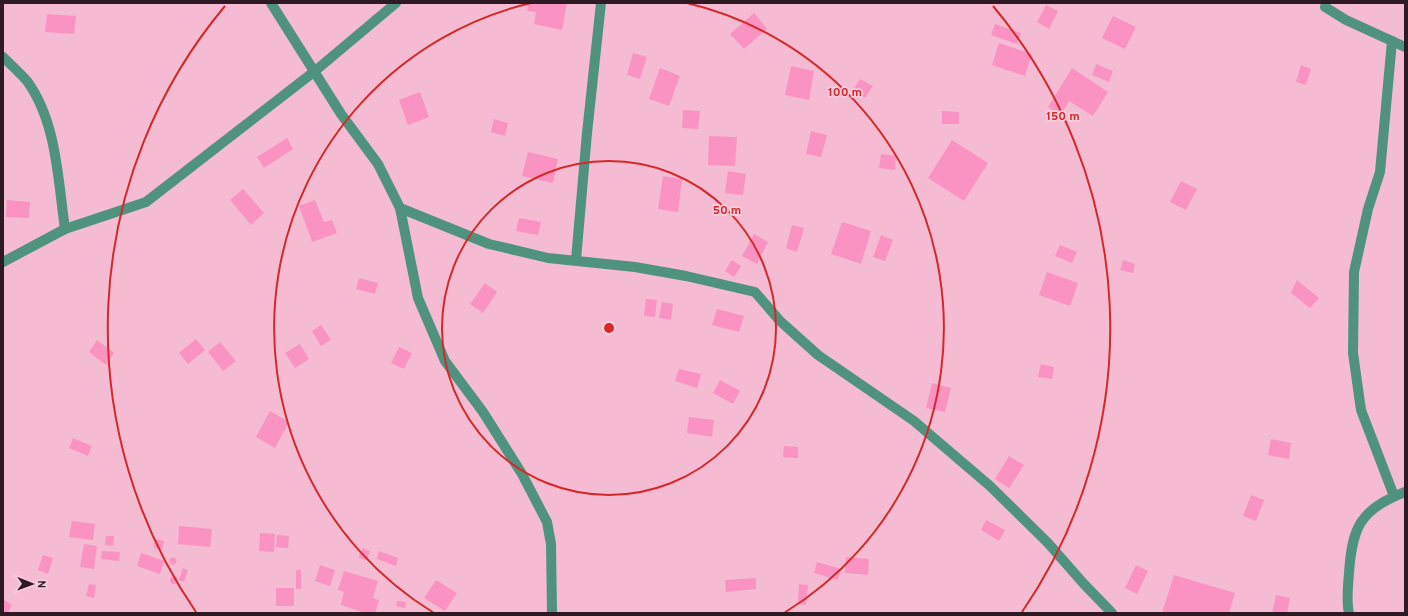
<svg xmlns="http://www.w3.org/2000/svg" width="1408" height="616" font-family="Overpass,sans-serif">
	<style>
		.building { fill: #fa93c2 }
		.lines { fill: none; stroke-linecap: round; stroke-linejoin: round }
		.street { stroke: #4f927e; stroke-width: 10 }
		.ring { fill: none; stroke: #d62828; stroke-width: 2 }
		.centre { fill: #d62828; stroke: #fbccdf; stroke-width: 2 }
		.ring-label { font-size: 12px; text-anchor: middle; font-weight: bold; fill: #d62828; stroke: #fbccdf; stroke-width: 3.5; stroke-linejoin: round; paint-order: stroke }
	</style>
	<rect width="100%" height="100%" fill="#f5bbd3"/>
	<g class="building">
		<path d="M529,3H567L562,30L534,24L536,12L527,11Z"/>
		<path d="M1046,5L1058,11L1049,29L1037,22Z"/>
		<path d="M754,13L767,29L744,49L730,34Z"/>
		<path d="M47,14L76,16L74,34L45,32Z"/>
		<path d="M1113,16L1136,27L1125,49L1102,38Z"/>
		<path d="M995,24L1021,33L1017,44L991,35Z"/>
		<path d="M999,43L1032,54L1025,76L992,65Z"/>
		<path d="M633,53L647,57L640,79L627,75Z"/>
		<path d="M1096,64L1113,71L1109,82L1092,75Z"/>
		<path d="M1301,65L1311,69L1306,85L1296,82Z"/>
		<path d="M791,66L814,71L809,100L785,95Z"/>
		<path d="M660,68L680,76L669,106L649,99Z"/>
		<path d="M1072,68L1108,92L1093,116L1069,101L1061,115L1048,107Z"/>
		<path d="M860,79L873,86L865,98L853,90Z"/>
		<path d="M420,92L429,117L408,125L399,100Z"/>
		<path d="M683,110L700,111L698,129L682,128Z"/>
		<path d="M942,111L959,112V124H942Z"/>
		<path d="M494,119L508,123L505,136L491,132Z"/>
		<path d="M811,131L827,135L821,157L806,154Z"/>
		<path d="M709,136L737,137L735,166L708,165Z"/>
		<path d="M287,138L293,149L264,168L257,157Z"/>
		<path d="M952,140L988,163L964,201L928,178Z"/>
		<path d="M528,152L558,159L553,183L522,176Z"/>
		<path d="M881,154L896,156L895,170L879,168Z"/>
		<path d="M728,171L746,174L743,195L725,193Z"/>
		<path d="M663,176L682,179L678,212L658,209Z"/>
		<path d="M1181,181L1197,189L1186,210L1170,202Z"/>
		<path d="M243,189L264,213L251,225L230,200Z"/>
		<path d="M7,200L30,202L29,218L6,217Z"/>
		<path d="M315,200L324,222L332,220L337,233L312,242L299,206Z"/>
		<path d="M519,218L541,222L538,235L516,231Z"/>
		<path d="M842,222L871,231L861,264L831,254Z"/>
		<path d="M792,225L804,228L797,252L786,248Z"/>
		<path d="M754,234L768,242L757,264L742,256Z"/>
		<path d="M881,235L893,240L885,261L873,257Z"/>
		<path d="M1060,245L1077,252L1072,263L1055,256Z"/>
		<path d="M732,260L741,266L734,277L725,271Z"/>
		<path d="M1123,260L1135,264L1133,273L1120,270Z"/>
		<path d="M1047,272L1078,283L1070,306L1039,295Z"/>
		<path d="M359,278L378,283L375,294L356,289Z"/>
		<path d="M1297,280L1319,298L1310,308L1291,293Z"/>
		<path d="M485,283L497,292L483,313L470,304Z"/>
		<path d="M646,299L657,300L655,317L644,316Z"/>
		<path d="M662,302L673,304L671,320L659,318Z"/>
		<path d="M717,309L744,316L739,332L712,325Z"/>
		<path d="M321,325L331,340L321,346L312,331Z"/>
		<path d="M196,339L205,350L188,364L179,353Z"/>
		<path d="M97,340L114,353L106,365L89,352Z"/>
		<path d="M220,342L236,361L223,371L208,352Z"/>
		<path d="M300,344L309,359L295,368L285,353Z"/>
		<path d="M399,347L412,353L404,369L391,363Z"/>
		<path d="M1041,364L1054,367L1052,379L1038,377Z"/>
		<path d="M679,369L701,374L697,388L675,381Z"/>
		<path d="M720,380L740,391L733,404L713,393Z"/>
		<path d="M932,383L951,388L945,412L926,408Z"/>
		<path d="M270,411L289,422L275,448L256,437Z"/>
		<path d="M689,417L714,420L712,437L687,433Z"/>
		<path d="M73,438L92,446L88,456L69,448Z"/>
		<path d="M1271,439L1291,443L1289,459L1268,455Z"/>
		<path d="M784,446L798,447V458L783,457Z"/>
		<path d="M1009,456L1024,465L1009,488L995,479Z"/>
		<path d="M1251,495L1264,500L1256,521L1243,516Z"/>
		<path d="M986,520L1005,530L999,541L981,530Z"/>
		<path d="M72,521L95,524L93,540L69,537Z"/>
		<path d="M179,526L212,529L210,547L178,544Z"/>
		<path d="M260,533L275,534L274,552L259,551Z"/>
		<path d="M277,535L289,536L288,548L276,547Z"/>
		<path d="M106,536H114L113,546L105,545Z"/>
		<path d="M155,539L164,541L162,550L154,548Z"/>
		<path d="M84,544L97,546L94,569L80,567Z"/>
		<path d="M362,548L370,551L367,560L359,558Z"/>
		<path d="M102,551L120,552L119,561L101,559Z"/>
		<path d="M379,551L398,558L396,566L377,559Z"/>
		<path d="M141,553L164,561L160,574L137,566Z"/>
		<path d="M43,555L53,558L48,574L38,570Z"/>
		<path d="M846,557L869,559L868,575L845,573Z"/>
		<circle cx="173" cy="561" r="3.5"/>
		<path d="M817,562L841,569L838,580L814,573Z"/>
		<path d="M320,565L335,570L330,586L315,581Z"/>
		<path d="M1136,565L1148,571L1137,594L1125,588Z"/>
		<path d="M183,568L188,570L184,582L179,580Z"/>
		<rect x="296" y="570" width="5" height="19"/>
		<path d="M344,571L378,581L373,598L379,600L375,613H365L341,605L344,592L338,590Z"/>
		<path d="M1174,575L1235,593L1229,613H1162Z"/>
		<circle cx="174" cy="580" r="4"/>
		<path d="M756,578V589L726,592L725,580Z"/>
		<path d="M436,580L457,593L445,611L424,598Z"/>
		<path d="M89,584L96,585L94,598L86,596Z"/>
		<path d="M799,584L808,585L806,605L798,604Z"/>
		<rect x="276" y="588" width="18" height="18"/>
		<path d="M1276,595L1290,598L1287,613H1272Z"/>
		<path d="M3,599L12,605L8,613H3Z"/>
		<path d="M397,601L406,602L405,608L396,606Z"/>
	</g>
	<g class="lines">
		<g class="street">
			<path d="M271,3L341,114L378,164L400,208L418,298L445,361L483,412L522,474L547,522L551,544L552,613"/>
			<path d="M1325,7L1346,20L1405,47"/>
			<path d="M1392,41L1380,172L1368,209L1354,272L1353,353L1361,410L1394,496"/>
			<path d="M3,57C11,65 20,73 27,81C57,122 58,181 65,229"/>
			<path d="M400,208L489,244L548,258L635,267L686,276L755,292L780,321L818,355L914,421L990,486L1048,543L1083,583L1112,613"/>
			<path d="M576,260L587,133L601,3"/>
			<path d="M3,262L65,229L146,202L315,71L396,3"/>
			<path d="M1349,613C1346,600 1348,587 1349,573C1352,528 1360,509 1405,492"/>
		</g>
	</g>
	<g class="ring">
		<circle cx="609" cy="328" r="167"/>
		<path d="M434 613A334 334 0 0 1 531 3M687 3A334 334 0 0 1 784 613"/>
		<path d="M196 612A501 501 0 0 1 225 6M993 6A501 501 0 0 1 1022 612"/>
	</g>
	<circle cx="609" cy="328" r="6" class="centre"/>
	<g class="ring-label">
		<text x="845" y="96">100 m</text>
		<text x="1063" y="120">150 m</text>
		<text x="727" y="214">50 m</text>
	</g>
	<rect width="1408" height="616" fill="none" stroke="#2f1a23" stroke-width="8"/>
	<g transform="translate(32 584) rotate(91)" stroke="#fbccdf" stroke-width="3" paint-order="stroke">
	<path d="M0-3L7 15L0 10L-7 15Z" fill="#2f1a23"/>
	<text y="-6" font-size="11" font-weight="bold" text-anchor="middle" fill="#2f1a23">N</text>
	</g>
</svg>
